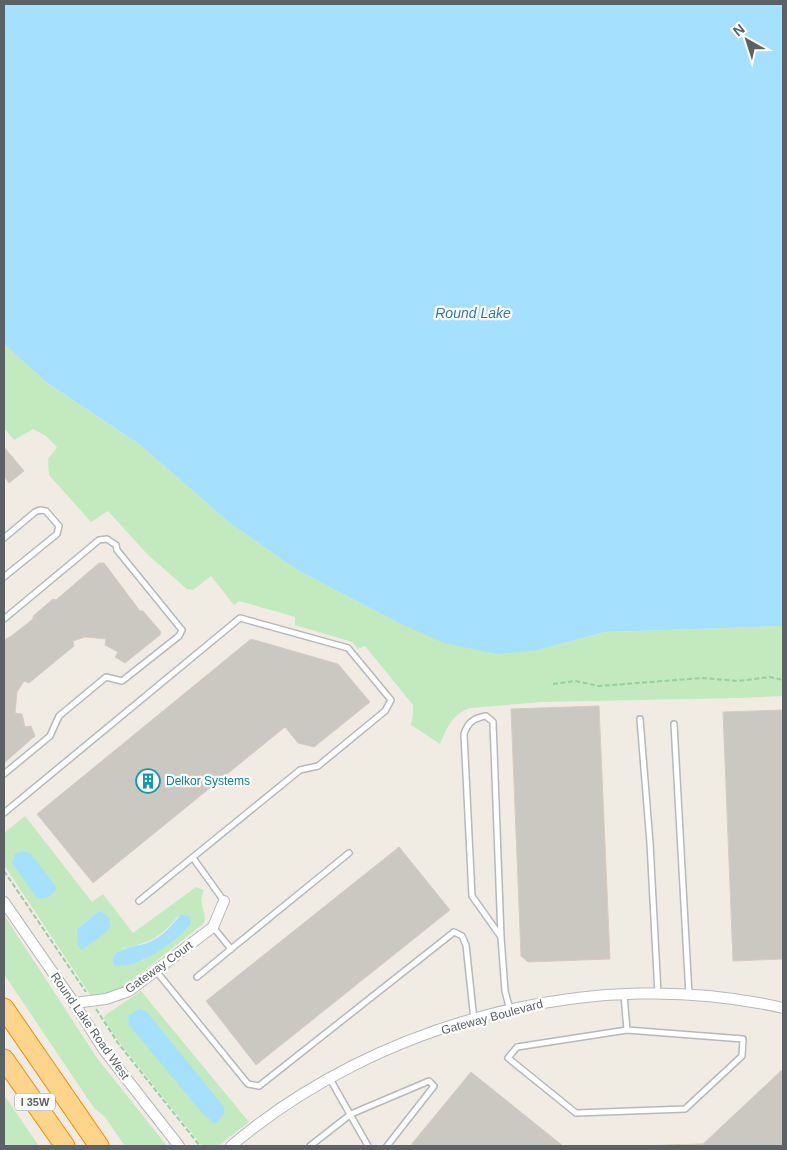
<svg xmlns="http://www.w3.org/2000/svg" width="787" height="1150" font-family="Helvetica,sans-serif">
	<style>
		.green { fill: #c3e9bf; fill-rule: evenodd }
		.water { fill: #a5e1ff }
		.building { fill: #cbc7c1; stroke: #d5cdc2 }
		.lines { fill: none; stroke-linecap: round; stroke-linejoin: round }
		.service-casing { stroke: #b5b8bc; stroke-width: 8 }
		.minor-casing { stroke: #b5b8bc; stroke-width: 12 }
		.motorway-casing { stroke: #f48d00; stroke-width: 21 }
		.path { stroke: #99cda2; stroke-width: 2; stroke-dasharray: 5 2.5; stroke-linecap: butt }
		.service { stroke: #fff; stroke-width: 5 }
		.minor { stroke: #fff; stroke-width: 10 }
		.motorway { stroke: #ffd58c; stroke-width: 19 }
		.labels { text-anchor: middle; stroke-width: 4.5; stroke-linejoin: round; paint-order: stroke }
		.shield { fill: #fff; stroke: #8d9094; stroke-width: 1 }
		.shield-label { font-size: 11px; font-weight: bold; fill: #5c6166 }
		.culture-label { font-size: 12px; fill: #0d838f; stroke: #fff; text-anchor: start }
		.street-label { font-size: 12px; fill: #5c6166; stroke: #fff }
		.water-label { font-size: 14px; font-style: italic; fill: #3578a7; stroke: #fff }
	</style>
	<rect width="100%" height="100%" fill="#f0ece4"/>
	<g class="green">
		<path d="M4,344L46,382L139,444L231,524L297,570L399,623L539,650L605,632L783,626V696L740,698L542,702L470,708C452,714 447,728 440,744L411,725L413,714V705L365,646L358,649L352,642L295,625V617L239,601L234,605L211,576L193,590L187,589L148,555L108,511L91,522L49,475L48,459L57,447L46,436L33,429L14,440L4,428Z"/>
		<path d="M25,816L92,902L103,894L133,933L196,887L204,890C197,906 208,912 204,923L125,986L97,1003L93,999L4,865V833ZM99,911L105,913L111,923L78,928ZM178,916L188,928L142,961L122,949C148,943 161,938 178,916Z"/>
		<path d="M4,915L97,1058L167,1146H125L105,1117L94,1108L4,974Z"/>
		<path d="M141,991L249,1122L218,1146H202L119,1042L105,1022L104,1017L107,1014Z"/>
		<path d="M4,1095L39,1146H6L4,1142Z"/>
	</g>
	<g class="water">
		<path d="M4,4H783V626L605,632L539,650L497,654L444,643L399,623L297,570L231,524L139,444L46,382L4,344Z"/>
		<path d="M22,851L30,853L54,884L56,888C53,896 46,900 37,898L12,863L15,854Z"/>
		<path d="M99,911L105,913L109,918L111,926L105,933L82,950L78,946L77,929Z"/>
		<path d="M182,915L189,916L191,919L190,925C178,940 132,974 113,964C111,947 136,947 147,943C155,940 162,935 168,929C173,925 176,918 182,915Z"/>
		<path d="M139,1009L146,1011L224,1107V1114L217,1123H214L203,1114L129,1025L128,1016Z"/>
	</g>
	<g class="building">
		<path d="M4,447L24,471L9,483L4,476Z"/>
		<path d="M99,563H104L140,611H143L161,632L160,635L125,663L115,657L118,652L105,645L106,639L85,637L73,641L74,646L29,683L24,681L17,692L15,713L22,714L25,727L31,726L35,736L4,763V640L10,637L33,619V616L53,599L56,600Z"/>
		<path d="M251,639L338,664L370,702L314,747L298,743L285,727L93,883L37,814Z"/>
		<path d="M599,706L610,959L528,962L521,956L511,709Z"/>
		<path d="M783,710V959L733,961L723,712Z"/>
		<path d="M399,847L450,910L256,1065L206,1001Z"/>
		<path d="M783,1069V1146H632L703,1144Z"/>
		<path d="M471,1072L563,1146H410Z"/>
	</g>
	<g class="lines">
		<g class="service-casing">
			<g id="service">
				<path d="M4,538L35,512L40,510L46,511L59,526L57,534L4,577"/>
				<path d="M4,619L99,540L107,539L116,545L117,550L182,630L179,636L122,681L106,677L59,716L50,736L4,774"/>
				<path d="M640,719L650,843L658,994"/>
				<path d="M674,724L689,995"/>
				<path d="M4,813L240,618L348,648L391,700L385,711L318,766L300,770L139,901"/>
				<path d="M193,858L224,901"/>
				<path d="M213,927L231,949L349,853"/>
				<path d="M501,937L472,896L464,734C468,722 474,718 486,716L493,722L501,937L505,991L510,1010"/>
				<path d="M156,971L248,1084L259,1086L454,932L462,936L466,945L474,1020"/>
				<path d="M197,977L231,949"/>
				<path d="M624,995L627,1030L517,1047L508,1058L576,1113L685,1109L742,1056L743,1039L627,1030"/>
				<path d="M330,1079L368,1146"/>
				<path d="M310,1146L351,1114L429,1081L434,1086L387,1146"/>
			</g>
		</g>
		<g class="minor-casing">
			<g id="minor">
				<path d="M4,902L74,1003L104,1050L179,1146"/>
				<path d="M74,1003L106,999L129,991L213,927L224,901"/>
				<path d="M231,1146C377,1022 595,964 783,1008"/>
			</g>
		</g>
		<g class="motorway-casing">
			<g id="motorway">
				<path d="M4,1008L99,1146"/>
				<path d="M4,1059L65,1146"/>
			</g>
		</g>
		<g class="path">
			<path d="M553,684L575,681L599,686L702,678L738,681L770,677L783,680"/>
			<path d="M4,871L86,992"/>
			<path d="M96,1009L118,1043L200,1146"/>
		</g>
		<use href="#service" class="service"/>
		<use href="#minor" class="minor"/>
		<use href="#motorway" class="motorway"/>
	</g>
	<defs>
		<g id="building-ring" transform="scale(1.25)"><circle r="9.5" fill="#fff" stroke="#0f9aa8" stroke-width="1.5"/><path d="M-4-6H4V6H1V3H-1V6H-4ZM-2.5-4.3h1.7v1.8h-1.7ZM.8-4.3h1.7v1.8H.8ZM-2.5-1h1.7V.8h-1.7ZM.8-1h1.7V.8H.8Z" fill="#0f9aa8"/></g>
	</defs>
	<g fill-rule="evenodd">
		<use href="#building-ring" x="148" y="781"/>
	</g>
	<g class="labels">
		<rect class="shield" x="15" y="1093.5" width="40" height="17" rx="4"/>
		<g class="shield-label">
			<text x="35" y="1106">I 35W</text>
		</g>
		<g class="culture-label">
			<text x="166" y="785">Delkor Systems</text>
		</g>
		<g class="street-label">
			<text transform="translate(159 967) rotate(-36)" y="4">Gateway Court</text>
			<text transform="translate(492 1017) rotate(-15)" y="4">Gateway Boulevard</text>
			<text transform="translate(90 1026) rotate(55)" y="4">Round Lake Road West</text>
		</g>
		<g class="water-label">
			<text x="473" y="318">Round Lake</text>
		</g>
	</g>
	<rect width="787" height="1150" fill="none" stroke="#5c6166" stroke-width="10"/>
	<g transform="translate(747 40) rotate(321)" stroke="#ffffff" stroke-width="4" paint-order="stroke">
	<path d="M0-4L9 19L0 12L-9 19Z" fill="#5c6166"/>
	<text y="-8" font-size="14" font-weight="bold" text-anchor="middle" fill="#5c6166">N</text>
	</g>
</svg>
